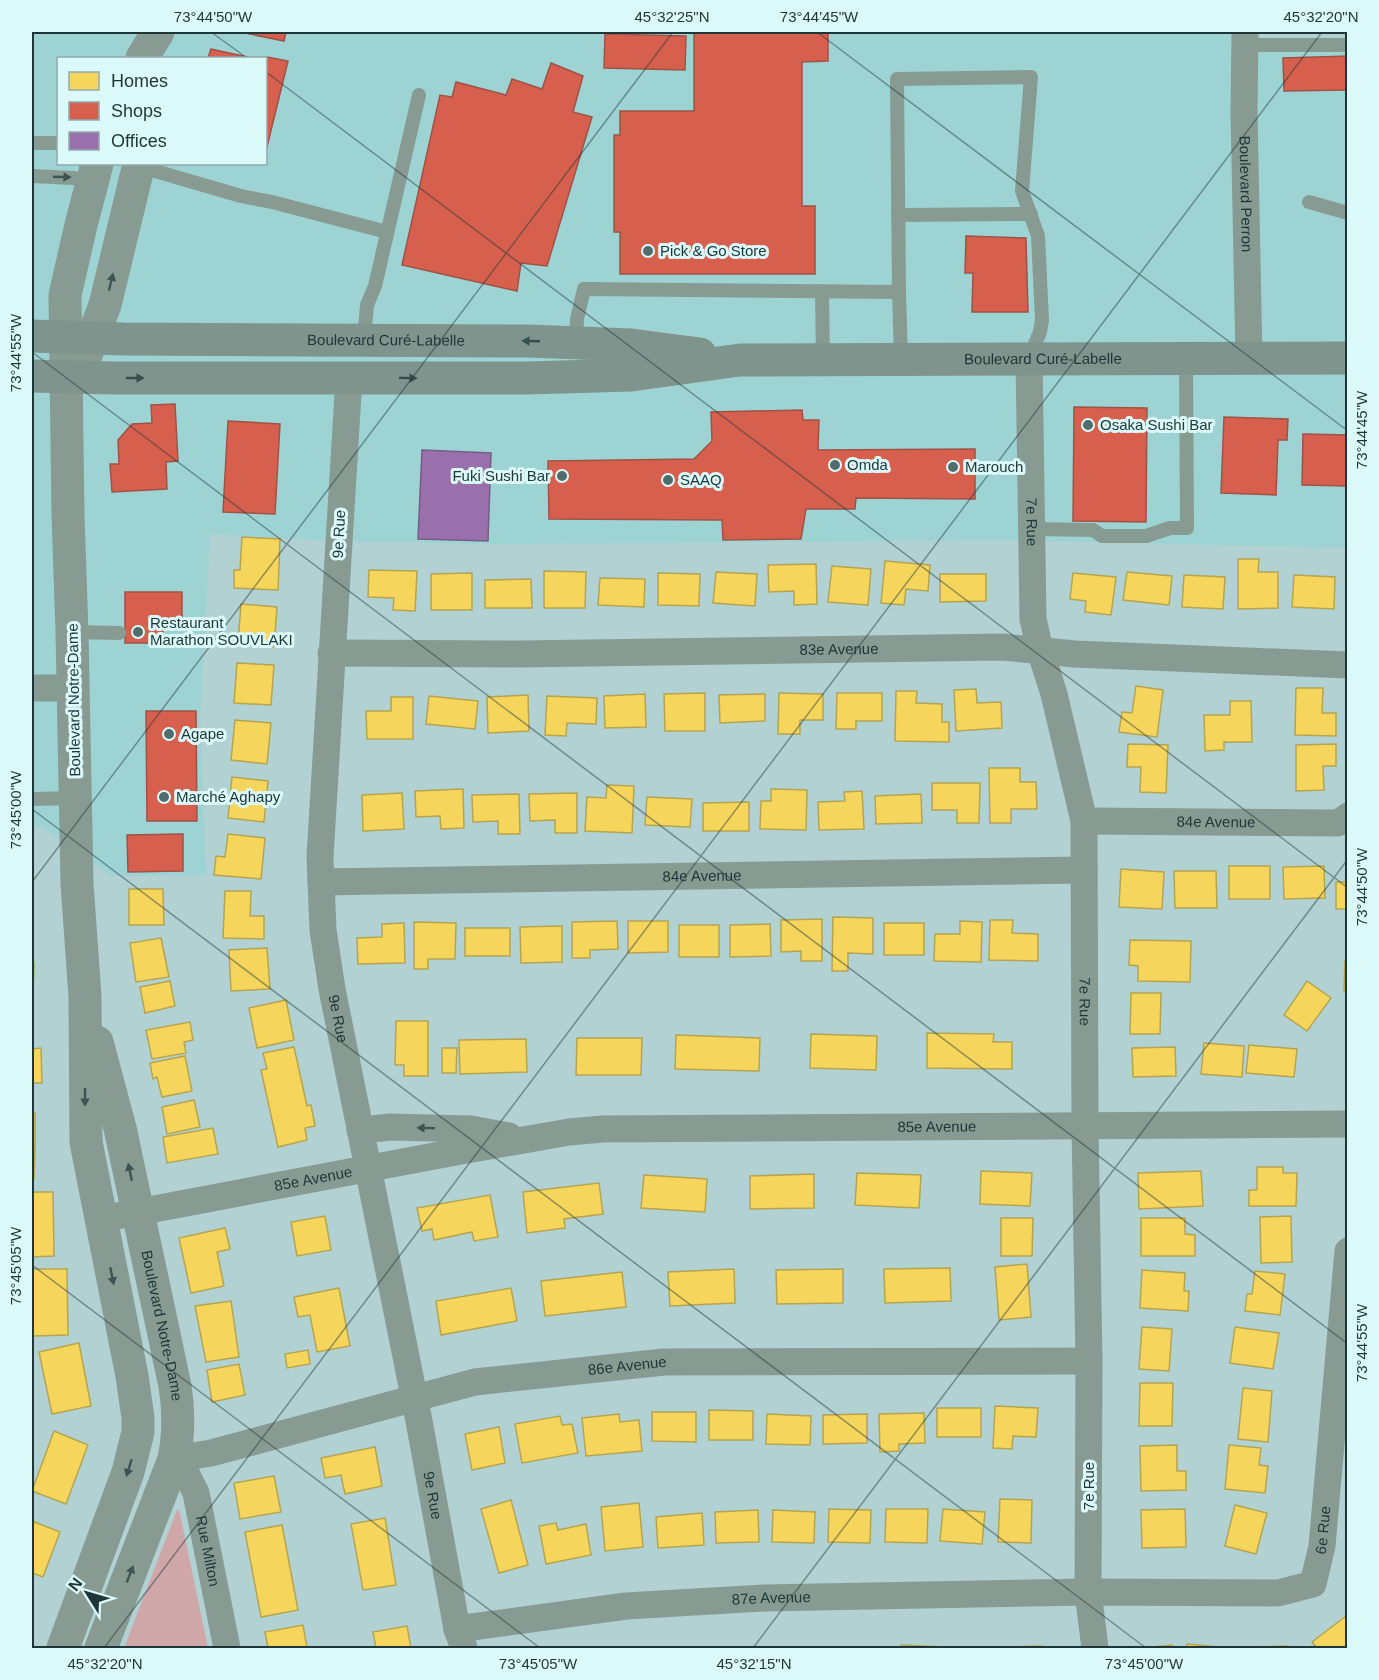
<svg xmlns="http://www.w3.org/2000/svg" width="1379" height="1680" font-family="Helvetica,sans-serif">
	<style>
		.built { fill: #9ed3d4; fill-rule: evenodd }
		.green { fill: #cfa7a9 }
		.homes { fill: #f6d55c; stroke: #b5a551; stroke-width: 1.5 }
		.shops { fill: #d6604d; stroke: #9f5346; stroke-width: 1.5 }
		.offices { fill: #9970ab; stroke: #745f88; stroke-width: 1.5 }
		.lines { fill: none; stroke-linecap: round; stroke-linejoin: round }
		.service { stroke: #889b93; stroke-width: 14 }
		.minor { stroke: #889b93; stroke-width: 27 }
		.tertiary { stroke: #889b93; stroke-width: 33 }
		.primary { stroke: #7f948c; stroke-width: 33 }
		.oneway { fill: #3e5453 }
		.oneway2 { fill: #364e4c }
		.ticks { fill: none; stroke: #1e3637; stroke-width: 1.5; stroke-opacity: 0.45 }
		.poi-dot { fill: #516c6d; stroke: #dcf9fa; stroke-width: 2 }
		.labels { text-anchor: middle; stroke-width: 6; stroke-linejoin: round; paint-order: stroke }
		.street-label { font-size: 15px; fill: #1e3637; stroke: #dcf9fa }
		.poi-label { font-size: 15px; fill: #1e3637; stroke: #dcf9fa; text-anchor: start }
		.neatline { fill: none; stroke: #1e3637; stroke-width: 2 }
		.ticks-label { font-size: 15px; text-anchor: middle; fill: #1e3637 }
	</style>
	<rect width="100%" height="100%" fill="#b1d1d2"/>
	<path class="built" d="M32,32H504L547,34L571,32H1220L1281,40L1347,38V548L1008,540L496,544L338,541L210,534L200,715L206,875L111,876L42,827H32ZM58,58H266V164H58Z"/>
	<path class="green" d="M177,1510H179L180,1514L208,1648H124Z"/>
	<g class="homes">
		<path d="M242,537L280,539L278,590L234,588V570H240Z"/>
		<path d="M1238,559H1259L1258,572H1278V608L1238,609Z"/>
		<path d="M885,561L930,565L928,591L906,589L904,605L881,603Z"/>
		<path d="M816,564L817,604L794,605V591L769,592L768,565Z"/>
		<path d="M832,566L871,569L868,605L828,602Z"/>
		<path d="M369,570L417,571L415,611L393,610L394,598L368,597Z"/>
		<path d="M544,571L586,572L585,608H544Z"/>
		<path d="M716,572L757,574L755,606L713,603Z"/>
		<path d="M1127,572L1172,576L1169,605L1123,600Z"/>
		<path d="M472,573V610H431V574Z"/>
		<path d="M658,573L700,574L699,606L658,605Z"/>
		<path d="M1073,573L1116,577L1111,615L1085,612L1086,601L1070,599Z"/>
		<path d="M940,574H986V601L940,602Z"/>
		<path d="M1184,575L1225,577L1223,609L1182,607Z"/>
		<path d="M1294,575L1335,577L1334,609L1292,607Z"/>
		<path d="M600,578L645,579L644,607L598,605Z"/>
		<path d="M531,579L532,608H485V580Z"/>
		<path d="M241,604L277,607L274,647L238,644Z"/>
		<path d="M237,663L274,665L271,705L234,703Z"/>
		<path d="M1136,686L1163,690L1157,737L1119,732L1122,712L1132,713Z"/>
		<path d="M1296,688H1323L1322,713H1336V736L1295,735Z"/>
		<path d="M976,689L977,703L1001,702L1002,728L956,731L954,690Z"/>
		<path d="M896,691H917L916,703L942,704V722H949V742L895,741Z"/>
		<path d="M705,693V731H665L664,694Z"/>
		<path d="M779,693L823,694V720H800V734H778Z"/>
		<path d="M837,693H882V721H856V729H836Z"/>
		<path d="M645,694L646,727L605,728L604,696Z"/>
		<path d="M765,694V721L720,723L719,695Z"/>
		<path d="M528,695L529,731L488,733L487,697Z"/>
		<path d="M429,696L478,701L475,729L426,724Z"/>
		<path d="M547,696L597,698L596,724L567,723L566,736L545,735Z"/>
		<path d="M391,697H413V739H367L366,711H391Z"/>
		<path d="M1230,701H1251L1252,742H1224V750L1205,751L1204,715H1230Z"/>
		<path d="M235,720L271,723L267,764L231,760Z"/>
		<path d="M1128,744L1168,745L1166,793L1140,792L1141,767H1127Z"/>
		<path d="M1336,744V766H1323L1324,790L1296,791V745Z"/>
		<path d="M989,768H1020V782H1036L1037,809H1011V823H990Z"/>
		<path d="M232,777L268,781L264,822L228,818Z"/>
		<path d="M932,783H980L979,823H957V810H932Z"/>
		<path d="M607,785L634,786L632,833L585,831L587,797L606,798Z"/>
		<path d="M463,789L464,828L441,829L440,816L416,817L415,791Z"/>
		<path d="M771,789L807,790L806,830L760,829L761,801H771Z"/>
		<path d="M862,791L864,829L819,830L818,802L845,801L844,792Z"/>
		<path d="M402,793L404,829L363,831L362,795Z"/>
		<path d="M577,793V833H555V820L530,821L529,794Z"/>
		<path d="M519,794L520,834H498V821L473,822L472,795Z"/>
		<path d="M921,794L922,823L876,824L875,796Z"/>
		<path d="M647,797L692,799L690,827L645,825Z"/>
		<path d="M749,802V831H703V803Z"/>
		<path d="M228,834L265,838L261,879L214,875L216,856L225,857Z"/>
		<rect x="1229" y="866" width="41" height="33"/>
		<path d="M1324,866L1325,898L1284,899L1283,867Z"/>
		<path d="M1121,869L1164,872L1162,909L1119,907Z"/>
		<path d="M1174,871H1216L1217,908H1175Z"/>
		<rect x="1336" y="882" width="12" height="27"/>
		<path d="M129,889H163L164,925H129Z"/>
		<path d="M225,891H251L250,916H264V939L223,938Z"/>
		<path d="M833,917L873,918V954L848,953V971H832Z"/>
		<path d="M822,919V961H801V951L781,952V920Z"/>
		<path d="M990,920H1013L1012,933L1038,934V961L989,960Z"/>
		<path d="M617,921L618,949L590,950V958H572V922Z"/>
		<path d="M628,921H668V952L628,953Z"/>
		<path d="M960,921L982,922L981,962L934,961L935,934H960Z"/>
		<path d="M414,922L456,923L455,959H428V969H414Z"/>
		<path d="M404,923L405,963L358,964L357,938L382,937V924Z"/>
		<rect x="884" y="923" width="40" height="32"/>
		<path d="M770,924L771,956L730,957V925Z"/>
		<rect x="679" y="925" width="40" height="32"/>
		<path d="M562,926V962L521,963L520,927Z"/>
		<rect x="465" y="928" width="45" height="28"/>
		<path d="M161,938L169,977L136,982L130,943Z"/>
		<path d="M1130,940L1191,941L1190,982L1138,981V966L1129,965Z"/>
		<path d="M267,948L270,989L231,991L229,950Z"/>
		<path d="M1345,961H1348V991H1344Z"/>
		<path d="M32,963H34L33,994H32Z"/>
		<path d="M170,981L175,1006L145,1013L140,987Z"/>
		<path d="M1307,981L1331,998L1307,1031L1284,1015Z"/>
		<path d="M1131,993H1161L1160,1034H1130Z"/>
		<path d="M286,1000L294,1040L257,1048L249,1008Z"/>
		<path d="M396,1021H428V1076H404V1065H395Z"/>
		<path d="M190,1022L193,1040L184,1042L186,1053L152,1059L146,1030Z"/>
		<path d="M927,1033L994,1034L993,1042H1012V1069L927,1068Z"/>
		<path d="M811,1034L877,1036L876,1070L810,1068Z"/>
		<path d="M676,1035L760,1038L759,1071L675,1069Z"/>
		<path d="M577,1038H642L641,1075H576Z"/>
		<path d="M526,1039L527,1072L460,1074L459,1040Z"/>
		<path d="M1204,1043L1244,1046L1242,1077L1201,1074Z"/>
		<path d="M1249,1045L1297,1049L1294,1077L1246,1073Z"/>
		<path d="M294,1047L307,1106L311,1105L315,1126L305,1128L307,1140L278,1147L261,1070L267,1069L263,1053Z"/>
		<path d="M1175,1047L1176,1076L1133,1077L1132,1048Z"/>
		<path d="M41,1048L42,1083H32V1049Z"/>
		<path d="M442,1048H457L456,1073H442Z"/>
		<path d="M185,1056L192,1091L162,1097L157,1077L153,1079L150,1063Z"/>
		<path d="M194,1100L200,1127L167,1134L162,1107Z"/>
		<rect x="32" y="1113" width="3" height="33"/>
		<path d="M213,1128L218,1154L167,1163L163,1137Z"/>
		<path d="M32,1146H35L34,1179H32Z"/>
		<path d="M1257,1167H1283V1173H1297L1296,1206H1249V1190H1257Z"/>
		<path d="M981,1171L1032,1173L1030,1206L980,1204Z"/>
		<path d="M1201,1171L1203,1206L1139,1209L1138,1173Z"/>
		<path d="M857,1173L921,1175L919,1208L855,1205Z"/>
		<path d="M814,1174V1208L750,1209V1176Z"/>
		<path d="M644,1175L707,1179L705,1212L641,1208Z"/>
		<path d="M599,1183L603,1214L564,1219L565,1228L527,1233L523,1192Z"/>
		<path d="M32,1192H53L54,1256L32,1257Z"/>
		<path d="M490,1195L498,1237L474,1241L472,1232L434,1240L432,1229L422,1231L417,1208Z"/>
		<path d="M325,1216L331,1250L297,1256L291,1222Z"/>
		<path d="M1291,1216L1292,1262L1261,1263L1260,1217Z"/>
		<path d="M1001,1218H1033L1032,1256H1001Z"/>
		<path d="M1141,1218H1185V1234L1195,1235V1256H1141Z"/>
		<path d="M225,1228L230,1249L217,1252L224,1286L191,1293L179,1238Z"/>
		<path d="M1027,1264L1031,1317L999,1320L995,1267Z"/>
		<path d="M950,1268L951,1301L885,1303L884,1269Z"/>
		<path d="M32,1269H67L68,1335L32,1336Z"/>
		<path d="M734,1269L735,1303L670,1306L668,1272Z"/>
		<path d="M843,1269V1303L777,1304L776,1270Z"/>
		<path d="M1142,1270L1185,1273L1184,1291H1189L1188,1311L1140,1308Z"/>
		<path d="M1255,1271L1285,1274L1280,1315L1245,1311L1247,1294H1252Z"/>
		<path d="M622,1272L626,1307L545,1316L541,1281Z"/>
		<path d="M339,1288L350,1346L317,1352L310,1315L298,1317L294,1297Z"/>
		<path d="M511,1288L517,1321L441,1335L436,1301Z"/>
		<path d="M231,1301L239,1357L206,1362L195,1306Z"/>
		<path d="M1142,1327L1172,1329L1169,1371L1139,1369Z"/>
		<path d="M1235,1327L1279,1333L1273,1369L1230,1363Z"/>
		<path d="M79,1343L91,1406L52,1414L39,1352Z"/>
		<path d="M308,1350L310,1364L287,1368L285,1354Z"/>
		<path d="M239,1364L245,1395L212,1402L207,1370Z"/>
		<path d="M1140,1383H1173L1172,1426H1139Z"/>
		<path d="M1243,1388L1272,1391L1268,1442L1238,1439Z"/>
		<path d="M995,1406L1038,1408L1036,1437L1013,1436L1012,1449L993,1448Z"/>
		<rect x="937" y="1408" width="44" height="29"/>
		<path d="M709,1410L753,1411V1440H709Z"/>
		<path d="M652,1412H696V1442L652,1441Z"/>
		<path d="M924,1413L925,1443L899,1444V1451L880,1452L879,1414Z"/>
		<path d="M619,1414L620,1422L639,1420L642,1451L586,1456L582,1418Z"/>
		<path d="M767,1414L811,1416L810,1445L766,1444Z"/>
		<path d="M867,1414V1443L823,1444V1415Z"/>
		<path d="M560,1416L562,1425L572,1424L578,1453L522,1463L515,1424Z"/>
		<path d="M499,1427L505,1463L472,1470L465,1434Z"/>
		<path d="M54,1431L88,1445L66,1504L32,1491Z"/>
		<path d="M1177,1445V1471H1186V1490L1141,1491L1140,1446Z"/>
		<path d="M1229,1445L1261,1448L1259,1465L1268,1466L1265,1493L1225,1489Z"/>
		<path d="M375,1447L382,1486L345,1494L341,1475L325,1478L321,1458Z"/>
		<path d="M274,1476L281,1512L240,1519L234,1483Z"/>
		<path d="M1000,1499L1032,1500L1031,1543L998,1542Z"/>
		<path d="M511,1500L528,1565L499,1573L481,1509Z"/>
		<path d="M639,1503L643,1547L605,1551L601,1507Z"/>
		<path d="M1235,1505L1267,1513L1256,1554L1225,1546Z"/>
		<path d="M829,1509L871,1510L870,1543L828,1542Z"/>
		<path d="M886,1509H928L927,1543L885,1542Z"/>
		<path d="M943,1509L985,1512L982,1544L940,1541Z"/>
		<path d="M1185,1509L1186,1547L1142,1548L1141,1510Z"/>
		<path d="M758,1510L759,1542L716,1543L715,1512Z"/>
		<path d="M773,1510L815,1512L814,1543L772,1542Z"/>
		<path d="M702,1513L704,1545L658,1548L656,1517Z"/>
		<path d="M385,1518L396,1585L363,1590L351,1524Z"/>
		<path d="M32,1521L60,1532L43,1577L32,1573Z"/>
		<path d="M556,1523L558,1530L586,1524L591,1555L546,1564L539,1526Z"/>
		<path d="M282,1525L298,1610L261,1617L245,1532Z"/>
		<path d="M1346,1616L1348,1619V1648H1317L1312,1642Z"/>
		<path d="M303,1625L307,1648H268L265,1632Z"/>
		<path d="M407,1626L411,1648H376L373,1632Z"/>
		<path d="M1187,1644L1229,1648H1186Z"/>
		<path d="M901,1645L942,1647V1648H901Z"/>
		<path d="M1172,1645V1648H1140Z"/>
		<path d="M1042,1646V1648H1009V1647Z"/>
		<path d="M1288,1646V1648H1246V1647Z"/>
		<rect x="956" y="1647" width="43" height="1"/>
	</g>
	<g class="shops">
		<path d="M240,32H286L284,41Z"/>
		<path d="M694,32H828V61L802,62V206H815V274H620V232H614V135H620V111H694Z"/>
		<path d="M605,34L686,36L685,70L604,68Z"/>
		<path d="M211,49L252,58H208Z"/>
		<path d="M1348,56V90L1284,91L1283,58Z"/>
		<path d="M267,57L288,61L266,151V59Z"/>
		<path d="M551,63L583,76L573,112L592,117L547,266L521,263L517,291L402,265L440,95L452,97L456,82L506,95L512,79L542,89Z"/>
		<path d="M966,236L1026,238L1028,312H972L973,273H965Z"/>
		<path d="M175,404L178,461L166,462L167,489L112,492L110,464H119L118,440L132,424L152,423L151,405Z"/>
		<path d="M1074,407L1147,408L1146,522L1073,521Z"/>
		<path d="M802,410L803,420H819L818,450L975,449V499L856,498L855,509H806L801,539L723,540L722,520L549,519L548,461L694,459L712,441L711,412Z"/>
		<path d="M1224,417L1288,419L1287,440H1278L1276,495L1221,493Z"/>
		<path d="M228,421L280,424L275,514L223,512Z"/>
		<path d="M1303,434L1348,435V486L1302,485Z"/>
		<path d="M125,592H182V620H163V643H125Z"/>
		<path d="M146,711H196L197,821H147Z"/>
		<path d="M183,834V871L128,872L127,835Z"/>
	</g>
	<path class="offices" d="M422,450L491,453L488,541L418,539Z"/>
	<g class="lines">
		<g class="service">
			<path d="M1245,45H1348"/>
			<path d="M32,143H58"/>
			<path d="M138,166L241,196L272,202L387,232"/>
			<path d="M32,176L73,178L92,181"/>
			<path d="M1309,202L1348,213"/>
			<path d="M898,215L1031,214"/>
			<path d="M822,291L823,360"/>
			<path d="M899,292L897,79L1031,77L1022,191L1038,236L1042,320L1040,332L1029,358"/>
			<path d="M364,340L367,305L375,286L419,95"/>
			<path d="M576,343L577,319L584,289L899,292L901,359"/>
			<path d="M1031,529L1093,530L1102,536H1146L1170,528H1187L1186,358"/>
			<path d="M72,632L119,633"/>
			<path d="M32,799L76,798"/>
		</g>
		<g class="minor">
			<path id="s1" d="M1245,32L1244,112L1249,358"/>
			<path id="s2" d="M1029,358L1033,619L1040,650L1054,694L1084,821L1085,1126L1089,1361L1088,1592L1095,1648"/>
			<path id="s3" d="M349,377L320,857L323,930L332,989L419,1421L457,1629L464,1648"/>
			<path id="s4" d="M331,653L520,654L1002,647L1075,654L1348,665"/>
			<path d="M32,688H73"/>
			<path id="s5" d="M1084,821L1338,823L1348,816"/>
			<path id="s6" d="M321,882L1084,870"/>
			<path d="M360,1130L391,1127L471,1129L509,1136"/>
			<path id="s7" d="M101,1219L461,1151L569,1132L603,1129L1348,1124"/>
			<path id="s8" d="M174,1459L211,1453L475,1382L664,1362L1089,1361"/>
			<path id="s9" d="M174,1459L186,1473L196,1493L227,1648"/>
			<path id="s10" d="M457,1629L626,1606L764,1598L1088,1592L1278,1593L1313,1584L1322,1546L1348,1251"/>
		</g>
		<g class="tertiary">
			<path d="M142,58L158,32"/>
			<path d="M83,363L105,305L139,164"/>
			<path id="s11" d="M97,1042L120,1128L175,1386C179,1411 179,1434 174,1459L101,1648"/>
			<path d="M63,1648L128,1472L138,1432V1418L132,1376L86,1142L85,997L77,883L72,632L68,515L65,295L81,225L97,164"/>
		</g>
		<g class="primary">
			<path id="s12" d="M32,336L124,339L529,341L631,345L700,354"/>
			<path id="s13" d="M32,376L112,378H528L631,375L740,360L1348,358"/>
		</g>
	</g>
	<defs><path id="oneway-solid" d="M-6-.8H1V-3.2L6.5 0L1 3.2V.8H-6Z" transform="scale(1.5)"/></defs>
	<g class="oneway">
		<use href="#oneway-solid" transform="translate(62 177) rotate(2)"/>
		<use href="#oneway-solid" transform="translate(111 282) rotate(-76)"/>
		<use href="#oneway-solid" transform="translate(85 1097) rotate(90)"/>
		<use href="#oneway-solid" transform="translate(426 1128) rotate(-179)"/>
		<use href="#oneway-solid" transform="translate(130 1172) rotate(-102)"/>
		<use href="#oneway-solid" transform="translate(112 1276) rotate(79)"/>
		<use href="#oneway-solid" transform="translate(129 1468) rotate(107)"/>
		<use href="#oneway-solid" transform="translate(130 1574) rotate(-69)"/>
	</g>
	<g class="oneway2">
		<use href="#oneway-solid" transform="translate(531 341) rotate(-178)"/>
		<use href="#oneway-solid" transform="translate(135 378)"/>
		<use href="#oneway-solid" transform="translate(408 378) rotate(1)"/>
	</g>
	<path class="ticks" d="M211,32L247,58M817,32L1348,431M266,72L1348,888M32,352L1348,1344M32,809L1146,1648M32,882L673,32M32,1265L540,1648M104,1648L1322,32M753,1648L1348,859"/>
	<g class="poi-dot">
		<circle cx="648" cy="251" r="6"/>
		<circle cx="1088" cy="425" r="6"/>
		<circle cx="835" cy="465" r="6"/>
		<circle cx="953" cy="467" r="6"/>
		<circle cx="562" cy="476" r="6"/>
		<circle cx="668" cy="480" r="6"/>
		<circle cx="138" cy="632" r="6"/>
		<circle cx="169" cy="734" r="6"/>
		<circle cx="164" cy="797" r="6"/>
	</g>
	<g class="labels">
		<g class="street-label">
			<text dy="5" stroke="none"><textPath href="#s1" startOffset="162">Boulevard Perron</textPath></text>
			<text dy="5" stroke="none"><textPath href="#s12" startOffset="354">Boulevard Curé-Labelle</textPath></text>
			<text dy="5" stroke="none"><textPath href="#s13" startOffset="1012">Boulevard Curé-Labelle</textPath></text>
			<text dy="5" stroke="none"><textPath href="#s2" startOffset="164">7e Rue</textPath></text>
			<text transform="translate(339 534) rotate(-87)" y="5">9e Rue</text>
			<text dy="5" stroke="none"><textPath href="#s4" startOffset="508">83e Avenue</textPath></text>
			<text transform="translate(74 700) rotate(-91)" y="5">Boulevard Notre-Dame</text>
			<text dy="5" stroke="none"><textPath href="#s5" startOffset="132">84e Avenue</textPath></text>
			<text dy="5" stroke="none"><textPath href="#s6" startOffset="381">84e Avenue</textPath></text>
			<text dy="5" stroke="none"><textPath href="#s2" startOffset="650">7e Rue</textPath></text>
			<text dy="5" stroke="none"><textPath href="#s3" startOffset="644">9e Rue</textPath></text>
			<text dy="5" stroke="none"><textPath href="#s7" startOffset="844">85e Avenue</textPath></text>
			<text dy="5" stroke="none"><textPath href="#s7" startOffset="216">85e Avenue</textPath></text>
			<text dy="5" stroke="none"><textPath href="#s11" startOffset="291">Boulevard Notre-Dame</textPath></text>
			<text dy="5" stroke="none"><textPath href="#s8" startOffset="464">86e Avenue</textPath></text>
			<text transform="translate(1089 1486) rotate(-90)" y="5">7e Rue</text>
			<text dy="5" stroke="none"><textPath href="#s3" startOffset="1130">9e Rue</textPath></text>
			<text dy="5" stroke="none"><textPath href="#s10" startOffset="914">6e Rue</textPath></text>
			<text dy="5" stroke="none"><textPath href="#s9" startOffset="100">Rue Milton</textPath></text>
			<text dy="5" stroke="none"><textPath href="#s10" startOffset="316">87e Avenue</textPath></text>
		</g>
		<g class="poi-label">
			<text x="660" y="256">Pick &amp; Go Store</text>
			<text x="1100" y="430">Osaka Sushi Bar</text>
			<text x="847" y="470">Omda</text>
			<text x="965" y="472">Marouch</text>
			<text x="550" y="481" text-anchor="end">Fuki Sushi Bar</text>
			<text x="680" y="485">SAAQ</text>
			<text x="150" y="628">Restaurant<tspan x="150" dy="17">Marathon SOUVLAKI</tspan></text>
			<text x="181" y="739">Agape</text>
			<text x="176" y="802">Marché Aghapy</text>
		</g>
	</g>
	<rect width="1379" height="1680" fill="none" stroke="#dcf9fa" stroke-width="66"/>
	<rect x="57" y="57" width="210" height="108" fill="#dcf9fa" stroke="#90abac" stroke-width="1.5"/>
	<rect x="69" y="72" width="30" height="18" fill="#f6d55c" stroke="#90abac" stroke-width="1.5"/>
	<text x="111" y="87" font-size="18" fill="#1e3637">Homes</text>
	<rect x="69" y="102" width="30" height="18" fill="#d6604d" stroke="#90abac" stroke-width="1.5"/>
	<text x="111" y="117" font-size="18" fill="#1e3637">Shops</text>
	<rect x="69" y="132" width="30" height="18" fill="#9970ab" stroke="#90abac" stroke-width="1.5"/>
	<text x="111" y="147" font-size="18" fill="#1e3637">Offices</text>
	<g transform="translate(87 1593) rotate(307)" stroke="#dcf9fa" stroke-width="4.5" paint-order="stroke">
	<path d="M0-4.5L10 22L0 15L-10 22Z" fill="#1e3637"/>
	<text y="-9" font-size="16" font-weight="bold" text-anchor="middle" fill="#1e3637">N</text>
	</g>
	<rect x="33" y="33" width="1313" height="1614" class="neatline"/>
	<g class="ticks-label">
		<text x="213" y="22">73°44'50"W</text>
		<text x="672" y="22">45°32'25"N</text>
		<text x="819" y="22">73°44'45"W</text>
		<text x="1321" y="22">45°32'20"N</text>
		<text transform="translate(16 353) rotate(-90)" y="5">73°44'55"W</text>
		<text transform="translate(1362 430) rotate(-90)" y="5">73°44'45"W</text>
		<text transform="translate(16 810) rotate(-90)" y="5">73°45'00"W</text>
		<text transform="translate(1362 887) rotate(-90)" y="5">73°44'50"W</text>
		<text transform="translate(16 1266) rotate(-90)" y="5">73°45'05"W</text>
		<text transform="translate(1362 1343) rotate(-90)" y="5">73°44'55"W</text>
		<text x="105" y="1669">45°32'20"N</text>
		<text x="538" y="1669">73°45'05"W</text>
		<text x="754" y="1669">45°32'15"N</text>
		<text x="1144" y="1669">73°45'00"W</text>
	</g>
</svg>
